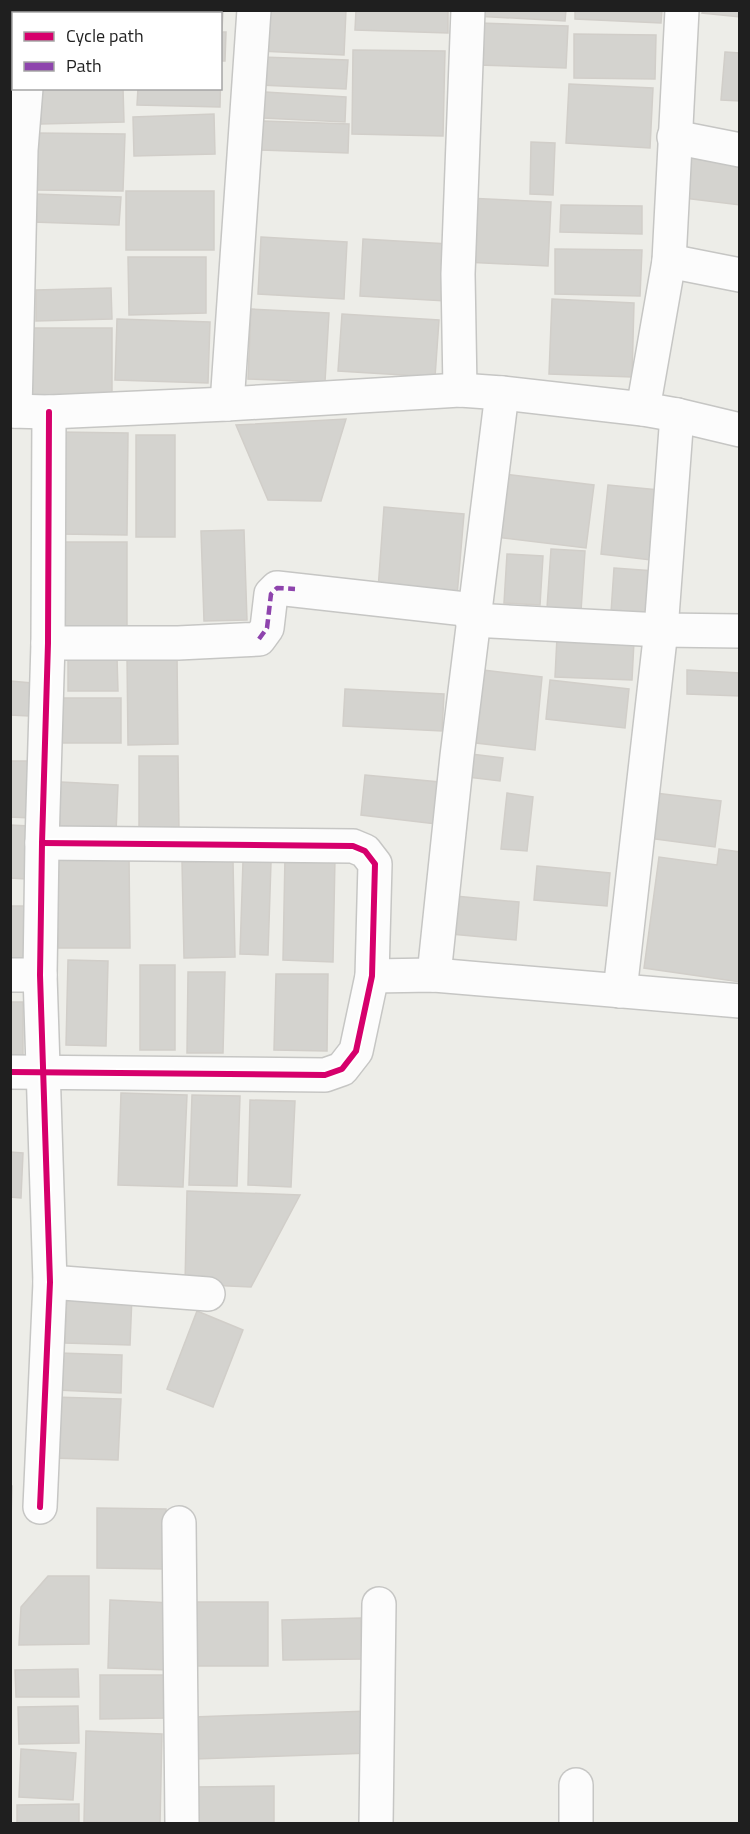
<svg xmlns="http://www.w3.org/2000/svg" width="750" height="1834" font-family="'Titillium Web',sans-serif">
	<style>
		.building { fill: #d4d3cf; stroke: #d1cec9; stroke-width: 1.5 }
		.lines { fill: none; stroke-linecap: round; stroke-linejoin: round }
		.minor-casing { stroke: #c6c6c4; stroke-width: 36 }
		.minor { stroke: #fcfcfc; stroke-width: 33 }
		.quiet { stroke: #8e44ad; stroke-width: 4.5; stroke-dasharray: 9 4.5; stroke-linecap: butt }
		.cycleway-casing { stroke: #fff; stroke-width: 10 }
		.cycleway { stroke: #d6006c; stroke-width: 6 }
	</style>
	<rect width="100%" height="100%" fill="#edede8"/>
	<g class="building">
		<path d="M10,10H17V14H14V24H10Z"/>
		<rect x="51" y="10" width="83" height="4"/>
		<path d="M141,10H223L222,30H220V14H141Z"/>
		<path d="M262,10H346L344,55L260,51Z"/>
		<path d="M356,10H448V33L355,30Z"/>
		<path d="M475,10H566L565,21L474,16Z"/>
		<path d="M575,10H662L661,23L575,19Z"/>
		<path d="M703,10H740V17L702,13Z"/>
		<path d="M479,23L568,26L566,68L478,65Z"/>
		<rect x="10" y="31" width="4" height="18"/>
		<path d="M220,32H226L225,61H220Z"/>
		<path d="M574,34L656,35L655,79L574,78Z"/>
		<path d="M353,50L445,51L443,136L352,134Z"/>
		<path d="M725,52L740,53V101L721,100Z"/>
		<path d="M261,57L348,60L346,89L260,85Z"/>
		<path d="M220,66H221L220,107L137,105L138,88H220Z"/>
		<path d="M569,84L653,88L650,148L566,143Z"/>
		<path d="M40,88H123L124,122L41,124Z"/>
		<path d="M265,92L346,97L345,122L263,118Z"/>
		<path d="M214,114L215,154L134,156L133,117Z"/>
		<path d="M263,121L349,124L348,153L261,150Z"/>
		<path d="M37,133L125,134L123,191L36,190Z"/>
		<path d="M531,142L555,143L553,195L530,194Z"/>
		<path d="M690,151L740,157V205L684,198Z"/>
		<rect x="126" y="191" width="88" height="59"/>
		<path d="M34,194L121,197L119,225L33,222Z"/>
		<path d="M466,198L551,202L548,266L464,262Z"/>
		<path d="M561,205L642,206V234L560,232Z"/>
		<path d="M261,237L347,242L344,299L258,294Z"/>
		<path d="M363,239L449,244L446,301L360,296Z"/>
		<path d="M555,249L642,250L640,296L555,294Z"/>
		<path d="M128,257H206V313L129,315Z"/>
		<path d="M111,288L112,319L36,321V290Z"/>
		<path d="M552,299L634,303L632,377L549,374Z"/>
		<path d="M251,309L329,313L325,382L248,379Z"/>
		<path d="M342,314L439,320L435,377L338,371Z"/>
		<path d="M117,319L210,322L208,383L115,380Z"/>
		<path d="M27,328H112V396L27,395Z"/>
		<path d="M346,419L321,501L268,500L236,425Z"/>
		<path d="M59,432L128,433L127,535L59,534Z"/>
		<rect x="136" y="435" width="39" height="102"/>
		<path d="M495,473L594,485L586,548L487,536Z"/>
		<path d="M608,485L659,490L651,560L601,554Z"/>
		<path d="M384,507L464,514L457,596L378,590Z"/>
		<path d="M244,530L247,620L204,621L201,531Z"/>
		<rect x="55" y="542" width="72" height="90"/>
		<path d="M551,549L585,551L581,611L547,608Z"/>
		<path d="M507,554L543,556L540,605L504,603Z"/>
		<path d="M614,568L655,571L651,615L611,613Z"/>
		<path d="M557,637L634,641L632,680L555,677Z"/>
		<path d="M177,655L178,744L128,745L127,657Z"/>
		<path d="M68,657H117L118,691H68Z"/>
		<path d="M483,670L542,677L535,750L476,743Z"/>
		<path d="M687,670L740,673V696L687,694Z"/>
		<path d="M550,680L629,689L625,728L546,719Z"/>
		<path d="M10,681L32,683L29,716L10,715Z"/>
		<path d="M345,689L444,694L442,731L343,726Z"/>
		<rect x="61" y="698" width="60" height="45"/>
		<path d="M471,754L503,758L500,781L468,777Z"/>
		<path d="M139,756H178L179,832L139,833Z"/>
		<path d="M10,761H33L31,818L10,817Z"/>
		<path d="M365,775L440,782L436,824L361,815Z"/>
		<path d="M61,782L118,785L116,832L59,829Z"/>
		<path d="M647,792L721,801L715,847L641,837Z"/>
		<path d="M507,793L533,797L527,851L501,849Z"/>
		<path d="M10,825L29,826L26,879L10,878Z"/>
		<path d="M719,849L740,852V982L644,968L659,857L717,865Z"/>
		<path d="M57,856H129L130,948H58Z"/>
		<path d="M285,856L335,857L333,962L283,960Z"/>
		<path d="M233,861L235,957L184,958L182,862Z"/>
		<path d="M243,861L271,862L268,955L240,954Z"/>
		<path d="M537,866L610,873L607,906L534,900Z"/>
		<path d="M455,896L519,902L516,940L451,934Z"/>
		<rect x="10" y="906" width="14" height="66"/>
		<path d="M68,960L108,961L106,1046L66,1045Z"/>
		<rect x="140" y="965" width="35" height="85"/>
		<path d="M188,972H225L223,1053H187Z"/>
		<path d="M276,974H328L327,1051L274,1050Z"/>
		<rect x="10" y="1002" width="13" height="67"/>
		<path d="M121,1093L187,1095L183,1187L118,1185Z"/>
		<path d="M192,1095L240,1096L237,1186L189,1185Z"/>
		<path d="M250,1100L295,1101L291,1187L248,1185Z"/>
		<path d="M10,1152L23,1153L21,1198L10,1197Z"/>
		<path d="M187,1191L300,1195L251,1287L185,1284Z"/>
		<path d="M67,1294L132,1296L130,1345L65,1343Z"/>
		<path d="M197,1311L243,1330L213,1407L167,1389Z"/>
		<path d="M59,1353L122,1355L121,1393L57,1390Z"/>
		<path d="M53,1397L121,1399L118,1460L51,1458Z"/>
		<path d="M10,1486H12L11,1520H10Z"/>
		<path d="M97,1508L166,1509V1569L97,1568Z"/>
		<path d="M48,1576H89V1644L19,1645L21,1607Z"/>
		<path d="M110,1600L172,1603L170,1670L108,1668Z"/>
		<rect x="193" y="1602" width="75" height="64"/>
		<path d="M361,1618L362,1659L283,1660L282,1620Z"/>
		<path d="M78,1669L79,1697H16L15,1670Z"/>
		<path d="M100,1675H167V1718L100,1719Z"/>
		<path d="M78,1706L79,1743L19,1744L18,1707Z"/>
		<path d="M369,1711L370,1753L194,1759L193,1717Z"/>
		<path d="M86,1731L162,1734L160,1824L84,1822Z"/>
		<path d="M21,1749L76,1753L73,1800L19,1797Z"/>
		<path d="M274,1786V1824H193V1787Z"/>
		<path d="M79,1804V1824H17V1805Z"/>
	</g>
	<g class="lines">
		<g class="minor-casing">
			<g id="minor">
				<path d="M31,14V10"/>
				<path d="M674,137L740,150"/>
				<path d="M669,261L740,275"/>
				<path d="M460,390L458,274L468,10"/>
				<path d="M227,404L254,10"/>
				<path d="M643,409L669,261L682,10"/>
				<path d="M10,411L49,412L227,404L460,390L502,393L643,409L677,415L740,430"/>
				<path d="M15,411L21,150L26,88"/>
				<path d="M472,620L661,630L740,631"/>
				<path d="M48,643H178L259,639L267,628L271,594L277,588L474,610"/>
				<path d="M10,975H40"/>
				<path d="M434,975L457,756L502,393"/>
				<path d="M372,976L434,975L740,1001"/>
				<path d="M620,991L661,630L677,415"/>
				<path d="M10,1072L325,1075L342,1069L356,1051L372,976L375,864L365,851L353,846L42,843"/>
				<path d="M50,1282L208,1294"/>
				<path d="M40,1507L50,1282L40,975L42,843L48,643L49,412"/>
				<path d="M179,1523L182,1824"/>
				<path d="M576,1785V1824"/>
				<path d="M376,1824L379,1604"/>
			</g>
		</g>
		<use href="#minor" class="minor"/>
		<path class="quiet" d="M259,639L267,628L271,594L277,588L295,589"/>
		<g class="cycleway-casing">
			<g id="cycleway">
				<path d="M10,1072L325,1075L342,1069L356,1051L372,976L375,864L365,851L353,846L42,843"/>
				<path d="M40,1507L50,1282L40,975L42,843L48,643L49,412"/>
			</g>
		</g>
		<use href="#cycleway" class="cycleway"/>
	</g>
	<rect width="750" height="1834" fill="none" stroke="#1f1f1f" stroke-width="24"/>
	<rect x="12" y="12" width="210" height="78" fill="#ffffff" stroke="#a5a5a5" stroke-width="1.5"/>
	<rect x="24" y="32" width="30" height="9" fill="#d6006c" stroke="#a5a5a5" stroke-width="1.5"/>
	<text x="66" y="42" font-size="18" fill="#1f1f1f">Cycle path</text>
	<rect x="24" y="62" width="30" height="9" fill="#8e44ad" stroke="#a5a5a5" stroke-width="1.5"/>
	<text x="66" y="72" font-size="18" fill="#1f1f1f">Path</text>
</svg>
